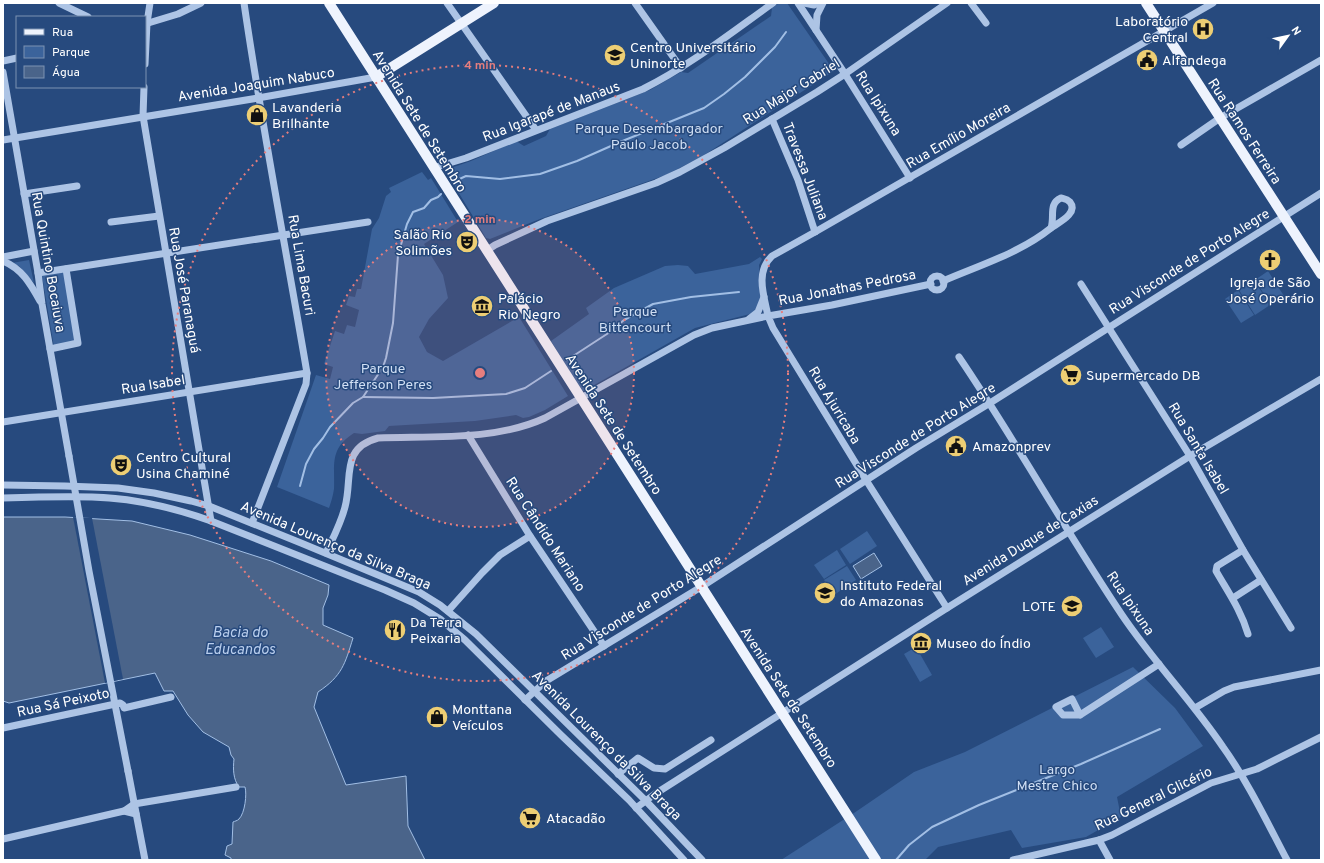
<svg xmlns="http://www.w3.org/2000/svg" width="1324" height="863" font-family="Overpass,sans-serif">
	<style>
		.green { fill: #3b639b }
		.water { fill: #4a648a; stroke: #a2bfe5 }
		.pier { fill: #274a7e }
		.lines { fill: none; stroke-linecap: round; stroke-linejoin: round }
		.stream { stroke: #a2bfe5; stroke-width: 2 }
		.minor { stroke: #adc4e5; stroke-width: 7 }
		.major { stroke: #eef3fd; stroke-width: 10 }
		.minor-bridge { stroke: #adc4e5; stroke-width: 7 }
		.ring { fill: none; stroke: #e67e7e; stroke-width: 2; stroke-dasharray: 2 4 }
		.labels { text-anchor: middle; stroke-width: 3; stroke-linejoin: round; paint-order: stroke }
		.poi-label { font-size: 14px; fill: #fff; stroke: #274a7e; text-anchor: start }
		.street-label { font-size: 14px; fill: #fff; stroke: #274a7e }
		.park-label { font-size: 14px; fill: #d0dff4; stroke: #274a7e }
		.water-label { font-size: 15px; font-style: italic; fill: #b9ceed; stroke: #274a7e }
		.centre { fill: #e67e7e; stroke: #274a7e; stroke-width: 2 }
		.ring-label { font-size: 12px; text-anchor: middle; font-weight: bold; fill: #e67e7e; stroke: #274a7e; stroke-width: 3; stroke-linejoin: round; paint-order: stroke }
	</style>
	<rect width="100%" height="100%" fill="#274a7e"/>
	<g class="green">
		<path d="M779,3H787L834,71L701,157L666,175L540,219L490,239L486,238L445,170L471,161L516,141L524,146L546,136L550,129L650,90L681,72L688,73L771,16L772,8Z"/>
		<path d="M422,172L428,180L431,178L458,222L424,244L443,275L448,298L429,319L419,337L427,352L443,361L519,317L568,396L545,410L529,417L523,418L516,415L475,421L389,426L385,431L362,434L354,433C329,449 335,465 334,489C333,496 331,502 329,508L277,487L316,375L330,379L333,367L324,364L335,331L344,334L347,325L355,327L359,310L346,305L349,296L355,297L357,289H361L372,229L379,218L386,196L391,192L389,188Z"/>
		<path d="M760,257L762,259L759,265L761,299L754,313L695,328L582,392L551,341L589,314L586,308L614,288L665,266L678,265L688,266L695,274L749,264Z"/>
		<path d="M29,260L34,283L19,266L12,263Z"/>
		<path d="M1268,271L1284,296L1271,305L1255,280Z"/>
		<path d="M64,272L77,344L54,347L42,276Z"/>
		<path d="M1254,280L1270,305L1255,315L1239,290Z"/>
		<path d="M1238,290L1254,315L1241,323L1225,299Z"/>
		<path d="M867,531L877,546L850,564L840,549Z"/>
		<path d="M837,550L846,565L824,579L814,565Z"/>
		<path d="M847,566L856,580L834,595L824,580Z"/>
		<path d="M1101,627L1114,647L1096,658L1083,638Z"/>
		<path d="M916,647L932,675L920,682L904,654Z"/>
		<path d="M1133,667L1175,708L1203,746L1117,797L1121,817L1086,837L1022,848L1011,830L938,847L925,860H781L854,813L914,772L965,752Z"/>
	</g>
	<g class="water">
		<path d="M3,517H65L132,521L190,535L271,561L329,585L328,595L323,608V625L353,638C345,664 342,676 318,692L314,707L346,785L406,776L408,826L425,860H231V858L225,855L227,846L232,844L233,822C235,821 237,821 239,819C245,813 247,794 245,787H239C233,779 233,769 234,759L231,755L229,747L203,732L188,715L173,691H164L155,673L9,703L3,701Z"/>
		<path d="M874,553L882,566L861,579L853,566Z"/>
	</g>
	<path class="pier" d="M73,517L92,518L123,679L105,683Z"/>
	<g class="lines">
		<g class="stream">
			<path d="M453,182L466,176L500,179L540,174L577,161L620,142L704,108L724,94L745,77L775,47L786,32"/>
			<path d="M567,360L610,332L624,320L653,304L691,297L739,292"/>
			<path d="M363,397L433,398L506,394L525,388L551,371"/>
			<path d="M300,486L306,464L314,449L323,438L330,427L353,403L363,397L383,367L386,358L393,323L398,255L407,224L413,212L424,208L431,200L438,197L441,194"/>
			<path d="M896,860L909,845L932,827L979,805L1081,764L1160,729"/>
		</g>
		<g class="minor">
			<path d="M59,3L88,17"/>
			<path d="M244,3C262,127 286,249 307,373L306,384L252,523"/>
			<path d="M447,3L536,130"/>
			<path d="M635,3L681,68"/>
			<path d="M798,3L845,74L910,178"/>
			<path d="M804,3L814,5L819,3"/>
			<path d="M971,3L986,23"/>
			<path d="M145,24L178,14L201,3"/>
			<path d="M816,30L817,15L823,3"/>
			<path d="M3,61L17,58"/>
			<path d="M145,64L147,23L150,3"/>
			<path d="M3,72L38,273L42,304L69,456"/>
			<path d="M144,87L143,116L211,521"/>
			<path d="M772,119L798,180L815,232"/>
			<path d="M3,140L258,98L376,77"/>
			<path d="M1181,145L1220,118L1321,60"/>
			<path d="M433,168L466,158L643,89C689,66 731,33 773,3"/>
			<path d="M24,194L77,186"/>
			<path d="M1061,198C1065,199 1067,199 1070,202C1079,213 1058,223 1051,228C1055,216 1048,204 1061,198Z"/>
			<path d="M111,222L159,216"/>
			<path d="M486,251L495,245L547,221L656,183L680,172L724,148L817,92L845,74L947,3"/>
			<path d="M3,257L34,251"/>
			<path d="M3,261C22,269 30,283 40,301"/>
			<path d="M38,273L368,222"/>
			<circle cx="937" cy="283" r="7"/>
			<path d="M943,281C980,265 1020,253 1051,228"/>
			<path d="M931,284L832,305L768,316L773,328L866,480L947,608"/>
			<path d="M1081,284L1190,456L1243,550L1291,628"/>
			<path d="M749,319L758,312L764,297"/>
			<path d="M50,349L78,343L66,269"/>
			<path d="M959,357C1016,441 1065,530 1122,615C1153,661 1192,701 1223,747C1248,782 1267,822 1287,860"/>
			<path d="M3,422L307,373"/>
			<path d="M468,435L530,536L604,646"/>
			<path d="M3,485L65,486L118,488L154,493L191,501L209,506L301,543L419,592L440,605L476,634L645,800L702,860"/>
			<path d="M3,498C32,497 62,496 92,497C132,498 172,507 211,521L385,590L414,603L440,619L465,640L561,735L629,800L684,860"/>
			<path d="M1243,550L1217,566L1216,571C1228,592 1241,610 1248,634"/>
			<path d="M326,553C333,538 341,523 345,507C353,478 340,448 378,438C432,436 495,441 545,418L694,335L712,328L768,316C764,296 755,272 772,256L815,232L1213,3"/>
			<path d="M1233,598L1261,580"/>
			<path d="M448,611L482,573L500,555L530,536"/>
			<path d="M525,700L546,681L701,587L916,448L990,403L1321,193"/>
			<path d="M1195,708L1224,691L1234,687L1321,670"/>
			<path d="M1080,715H1063L1056,707L1072,699L1080,715L1159,664"/>
			<path d="M3,728L120,703L123,705L124,708L171,697"/>
			<path d="M128,771L145,860"/>
			<path d="M618,774L638,758L654,768L665,769L711,740"/>
			<path d="M636,808L655,794L947,608L1190,456L1321,379"/>
			<path d="M124,811L134,804L236,787"/>
			<path d="M3,839L124,811L136,814"/>
			<path d="M1099,840L1110,860"/>
			<path d="M1013,860L1099,840L1112,835L1211,783L1257,769L1321,737"/>
		</g>
		<g class="major">
			<path d="M329,3L876,860"/>
			<path d="M1146,3L1321,274"/>
			<path d="M376,77L494,3"/>
		</g>
		<path class="minor-bridge" d="M69,456L89,571L128,771"/>
	</g>
	<circle cx="480" cy="373" r="154" fill="#e67e7e" fill-opacity=".12"/>
	<g class="ring">
		<circle cx="480" cy="373" r="154"/>
		<circle cx="480" cy="373" r="308"/>
	</g>
	<defs>
		<g id="hospital-disc" transform="scale(1.15)"><circle r="9.5" fill="#edce74" stroke="#274a7e"/><path d="M-5-5h3v3.5h4V-5h3V5h-3V1.5h-4V5h-3Z" fill="#111"/></g>
		<g id="university-disc" transform="scale(1.15)"><circle r="9.5" fill="#edce74" stroke="#274a7e"/><path d="M0-5L7-2L0 1L-7-2ZM-4 1L0 2.5L4 1V4Q0 6-4 4Z" fill="#111"/></g>
		<g id="civic-disc" transform="scale(1.15)"><circle r="9.5" fill="#edce74" stroke="#274a7e"/><path d="M-.6-6.5H3V-4.5H.6V-3L4-1V1h2V6H-6V1h2V-1L-.6-3ZM-1.2 2.5V6h2.4V2.5Z" fill="#111"/></g>
		<g id="shop-disc" transform="scale(1.15)"><circle r="9.5" fill="#edce74" stroke="#274a7e"/><path d="M-5-2.5h2.3a2.7 3.5 0 0 1 5.4 0H5L5.5 6h-11ZM-1.5-2.5h3a1.5 2.3 0 0 0-3 0Z" fill="#111"/></g>
		<g id="theatre-disc" transform="scale(1.15)"><circle r="9.5" fill="#edce74" stroke="#274a7e"/><path d="M-5-5.5Q0-4 5-5.5V0Q5 5 0 6Q-5 5-5 0ZM-3.3-2.5H-1v1.5H-3.3ZM1-2.5H3.3v1.5H1ZM-2.8 1Q0 5.5 2.8 1Z" fill="#111"/></g>
		<g id="church-disc" transform="scale(1.15)"><circle r="9.5" fill="#edce74" stroke="#274a7e"/><path d="M-1.2-6h2.4v3.5h3.3v2.4h-3.3V6h-2.4V-.1h-3.3v-2.4h3.3Z" fill="#111"/></g>
		<g id="museum-disc" transform="scale(1.15)"><circle r="9.5" fill="#edce74" stroke="#274a7e"/><path d="M0-6L6-3V-2H-6V-3ZM-5-1h2V3h-2ZM-1-1h2V3h-2ZM3-1h2V3H3ZM-6 4H6V6H-6Z" fill="#111"/></g>
		<g id="supermarket-disc" transform="scale(1.15)"><circle r="9.5" fill="#edce74" stroke="#274a7e"/><path d="M-6-5.5h2.5l.6 2H6L4.5 2H-2.5L-4.4-4H-6ZM-1.5 3.2a1.3 1.3 0 1 0 .1 0ZM3 3.2a1.3 1.3 0 1 0 .1 0Z" fill="#111"/></g>
		<g id="school-disc" transform="scale(1.15)"><circle r="9.5" fill="#edce74" stroke="#274a7e"/><path d="M0-5L7-2L0 1L-7-2ZM-4 1L0 2.5L4 1V4Q0 6-4 4Z" fill="#111"/></g>
		<g id="restaurant-disc" transform="scale(1.15)"><circle r="9.5" fill="#edce74" stroke="#274a7e"/><path d="M-5-6h1v4h1v-4h1v4h1v-4h1v5L-1.5 .5V6h-2V.5L-5-1ZM5-6V6H3V1.5H1.5Q1.5-4 5-6Z" fill="#111"/></g>
	</defs>
	<g fill-rule="evenodd">
		<use href="#hospital-disc" x="1203" y="29"/>
		<use href="#university-disc" x="615" y="55"/>
		<use href="#civic-disc" x="1147" y="60"/>
		<use href="#shop-disc" x="257" y="115"/>
		<use href="#theatre-disc" x="467" y="242"/>
		<use href="#church-disc" x="1270" y="260"/>
		<use href="#museum-disc" x="482" y="306"/>
		<use href="#supermarket-disc" x="1071" y="375"/>
		<use href="#civic-disc" x="956" y="446"/>
		<use href="#theatre-disc" x="121" y="465"/>
		<use href="#university-disc" x="825" y="593"/>
		<use href="#school-disc" x="1072" y="606"/>
		<use href="#restaurant-disc" x="395" y="630"/>
		<use href="#museum-disc" x="921" y="643"/>
		<use href="#shop-disc" x="437" y="717"/>
		<use href="#supermarket-disc" x="530" y="818"/>
	</g>
	<g class="labels">
		<g class="poi-label">
			<text x="1188" y="26" text-anchor="end">Laboratório<tspan x="1188" dy="16">Central</tspan></text>
			<text x="630" y="52">Centro Universitário<tspan x="630" dy="16">Uninorte</tspan></text>
			<text x="1162" y="65">Alfandega</text>
			<text x="272" y="112">Lavanderia<tspan x="272" dy="16">Brilhante</tspan></text>
			<text x="452" y="239" text-anchor="end">Salão Rio<tspan x="452" dy="16">Solimões</tspan></text>
			<text x="1270" y="287" text-anchor="middle">Igreja de São<tspan x="1270" dy="16">José Operário</tspan></text>
			<text x="498" y="303">Palácio<tspan x="498" dy="16">Rio Negro</tspan></text>
			<text x="1086" y="380">Supermercado DB</text>
			<text x="972" y="451">Amazonprev</text>
			<text x="136" y="462">Centro Cultural<tspan x="136" dy="16">Usina Chaminé</tspan></text>
			<text x="840" y="590">Instituto Federal<tspan x="840" dy="16">do Amazonas</tspan></text>
			<text x="1056" y="611" text-anchor="end">LOTE</text>
			<text x="410" y="627">Da Terra<tspan x="410" dy="16">Peixaria</tspan></text>
			<text x="936" y="648">Museo do Índio</text>
			<text x="452" y="714">Monttana<tspan x="452" dy="16">Veículos</tspan></text>
			<text x="546" y="823">Atacadão</text>
		</g>
		<g class="street-label">
			<text transform="translate(256 84) rotate(-9)" y="5">Avenida Joaquim Nabuco</text>
			<text transform="translate(791 91) rotate(-32)" y="5">Rua Major Gabriel</text>
			<text transform="translate(879 103) rotate(58)" y="5">Rua Ipixuna</text>
			<text transform="translate(551 111) rotate(-21)" y="5">Rua Igarapé de Manaus</text>
			<text transform="translate(420 121) rotate(58)" y="5">Avenida Sete de Setembro</text>
			<text transform="translate(1245 131) rotate(57)" y="5">Rua Ramos Ferreira</text>
			<text transform="translate(958 135) rotate(-30)" y="5">Rua Emílio Moreira</text>
			<text transform="translate(806 171) rotate(69)" y="5">Travessa Juliana</text>
			<text transform="translate(1189 261) rotate(-32)" y="5">Rua Visconde de Porto Alegre</text>
			<text transform="translate(49 262) rotate(80)" y="5">Rua Quintino Bocaiuva</text>
			<text transform="translate(302 265) rotate(80)" y="5">Rua Lima Bacuri</text>
			<text transform="translate(847 287) rotate(-11)" y="5">Rua Jonathas Pedrosa</text>
			<text transform="translate(185 290) rotate(80)" y="5">Rua José Paranaguá</text>
			<text transform="translate(153 384) rotate(-9)" y="5">Rua Isabel</text>
			<text transform="translate(835 405) rotate(59)" y="5">Rua Ajuricaba</text>
			<text transform="translate(614 424) rotate(57)" y="5">Avenida Sete de Setembro</text>
			<text transform="translate(915 435) rotate(-32)" y="5">Rua Visconde de Porto Alegre</text>
			<text transform="translate(1199 448) rotate(59)" y="5">Rua Santa Isabel</text>
			<text transform="translate(546 534) rotate(57)" y="5">Rua Cândido Mariano</text>
			<text transform="translate(1030 540) rotate(-32)" y="5">Avenida Duque de Caxias</text>
			<text transform="translate(336 545) rotate(23)" y="5">Avenida Lourenço da Silva Braga</text>
			<text transform="translate(1131 603) rotate(56)" y="5">Rua Ipixuna</text>
			<text transform="translate(641 607) rotate(-32)" y="5">Rua Visconde de Porto Alegre</text>
			<text transform="translate(789 697) rotate(57)" y="5">Avenida Sete de Setembro</text>
			<text transform="translate(63 702) rotate(-12)" y="5">Rua Sá Peixoto</text>
			<text transform="translate(607 745) rotate(45)" y="5">Avenida Lourenço da Silva Braga</text>
			<text transform="translate(1153 798) rotate(-26)" y="5">Rua General Glicério</text>
		</g>
		<g class="park-label">
			<text x="649" y="133">Parque Desembargador<tspan x="649" dy="16">Paulo Jacob</tspan></text>
			<text x="635" y="316">Parque<tspan x="635" dy="16">Bittencourt</tspan></text>
			<text x="383" y="373">Parque<tspan x="383" dy="16">Jefferson Peres</tspan></text>
			<text x="1057" y="774">Largo<tspan x="1057" dy="16">Mestre Chico</tspan></text>
		</g>
		<g class="water-label">
			<text x="240" y="637">Bacia do<tspan x="240" dy="17">Educandos</tspan></text>
		</g>
	</g>
	<circle cx="480" cy="373" r="6" class="centre"/>
	<g class="ring-label">
		<text x="480" y="69">4 min</text>
		<text x="480" y="223">2 min</text>
	</g>
	<rect width="1324" height="863" fill="none" stroke="#ffffff" stroke-width="8"/>
	<rect x="16" y="16" width="130" height="72" fill="#274a7e" stroke="#7d92b2"/>
	<rect x="24" y="29" width="20" height="6" fill="#eef3fd" stroke="#7d92b2"/>
	<text x="52" y="36" font-size="12" fill="#ffffff">Rua</text>
	<rect x="24" y="46" width="20" height="12" fill="#3b639b" stroke="#7d92b2"/>
	<text x="52" y="56" font-size="12" fill="#ffffff">Parque</text>
	<rect x="24" y="66" width="20" height="12" fill="#4a648a" stroke="#7d92b2"/>
	<text x="52" y="76" font-size="12" fill="#ffffff">Água</text>
	<g transform="translate(1288 36) rotate(57)" stroke="#274a7e" stroke-width="3" paint-order="stroke">
	<path d="M0-3L7 15L0 10L-7 15Z" fill="#ffffff"/>
	<text y="-6" font-size="11" font-weight="bold" text-anchor="middle" fill="#ffffff">N</text>
	</g>
</svg>
